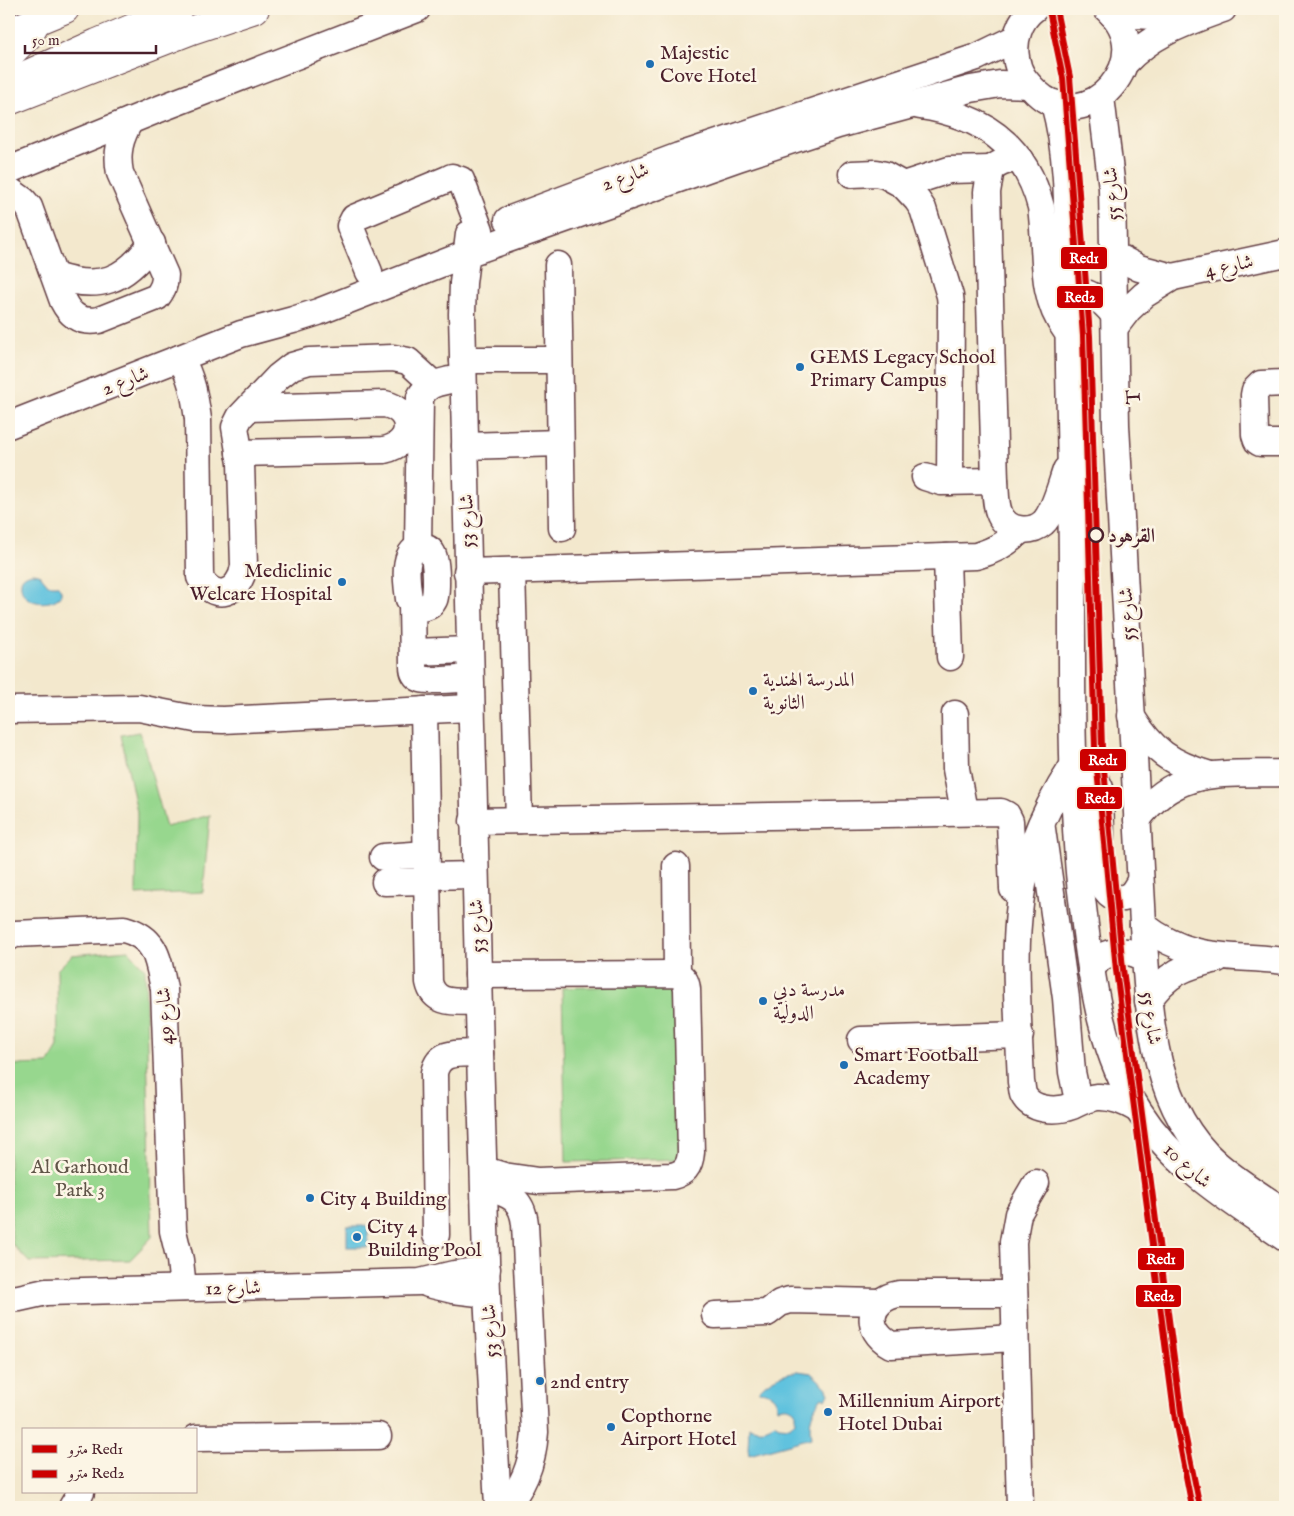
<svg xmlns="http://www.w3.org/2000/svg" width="1294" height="1516" font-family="'IM FELL English',Amiri,serif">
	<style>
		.green { fill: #97d78e; stroke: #707b5c }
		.water { fill: #60c2de; stroke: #557084 }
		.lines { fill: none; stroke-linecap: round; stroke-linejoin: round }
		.minor-casing { stroke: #633d43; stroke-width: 29 }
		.major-casing { stroke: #633d43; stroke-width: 30 }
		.highway-casing { stroke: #633d43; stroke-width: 30 }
		.minor { stroke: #fff; stroke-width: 26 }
		.major { stroke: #fff; stroke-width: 28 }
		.highway { stroke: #fff; stroke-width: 28 }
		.metro-1-casing { stroke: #fcf5e5; stroke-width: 10 }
		.metro-2-casing { stroke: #fcf5e5; stroke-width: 10 }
		.metro-1 { stroke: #c00; stroke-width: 6 }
		.metro-2 { stroke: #c00; stroke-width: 6 }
		.poi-dot { fill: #1f6fb2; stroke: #fcf5e5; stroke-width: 2 }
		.stop-dot { fill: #fcf5e5; stroke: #4a1f2b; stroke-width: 2.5 }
		.labels { text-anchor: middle; stroke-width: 5; stroke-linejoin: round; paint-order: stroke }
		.poi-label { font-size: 20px; fill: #4a1f2b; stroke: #fcf5e5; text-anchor: start }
		.street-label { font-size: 20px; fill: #4a1f2b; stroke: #fcf5e5 }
		.stop-label { font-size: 20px; font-weight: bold; fill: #4a1f2b; stroke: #fcf5e5; text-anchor: start }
		.park-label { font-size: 20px; fill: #615649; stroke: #fcf5e5 }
		.line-badge { stroke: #fcf5e5; stroke-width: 2 }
		.badge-label { font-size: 14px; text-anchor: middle; font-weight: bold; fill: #fff }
	</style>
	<rect width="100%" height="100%" fill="#fcf5e5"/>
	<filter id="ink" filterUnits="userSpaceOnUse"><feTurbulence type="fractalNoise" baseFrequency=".02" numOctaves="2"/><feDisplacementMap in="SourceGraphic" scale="10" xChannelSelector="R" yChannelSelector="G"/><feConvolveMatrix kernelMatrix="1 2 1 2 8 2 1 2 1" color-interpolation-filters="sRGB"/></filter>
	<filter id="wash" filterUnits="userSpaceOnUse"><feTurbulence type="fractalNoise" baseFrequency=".0096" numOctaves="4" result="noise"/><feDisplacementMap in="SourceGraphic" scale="20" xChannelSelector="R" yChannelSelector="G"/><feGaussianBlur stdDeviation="1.12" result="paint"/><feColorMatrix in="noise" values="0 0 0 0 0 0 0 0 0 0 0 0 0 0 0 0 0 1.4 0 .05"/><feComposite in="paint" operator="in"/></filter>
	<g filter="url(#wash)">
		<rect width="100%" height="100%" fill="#f3e8cd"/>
		<g class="green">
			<path d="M140,732L166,827L210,815L203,892L136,895L137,812L121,735Z"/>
			<path d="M128,950L145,969L152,1237L130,1260L29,1262L12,1244L9,1173V1069L12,1065L48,1064L58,1047L57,970L72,955Z"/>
			<path d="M680,984L685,1159L566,1162L562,988Z"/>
		</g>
		<g class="water">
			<path d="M32,573L39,574L48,585H57C76,603 23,613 21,586C20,577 25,575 32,573Z"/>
			<rect x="347" y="1226" width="21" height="21"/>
			<path d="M798,1371L811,1373L826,1387L829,1393L826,1399L822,1397C812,1410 808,1421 811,1438L749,1455L748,1449L749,1427C759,1430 767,1431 774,1423L779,1426L790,1427L795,1421V1411C788,1405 785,1407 777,1408C778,1397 769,1391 758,1391C770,1378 781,1374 798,1371Z"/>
		</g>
	</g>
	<g filter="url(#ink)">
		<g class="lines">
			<g class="minor-casing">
				<g id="minor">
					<path d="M1034,9C1020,19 1013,40 1016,57C1018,73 1025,81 1036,92C1087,141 1162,56 1107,9"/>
					<path d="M1112,14L1153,16L1189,12"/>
					<path d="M1125,63C1153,33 1185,23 1223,9"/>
					<path d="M1101,97L1112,188L1116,425L1144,942C1149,1019 1154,1109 1217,1164C1238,1182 1262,1197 1285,1212"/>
					<path d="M1054,103C1072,169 1066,231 1068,297C1069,393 1072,489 1072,584C1072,676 1071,767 1078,859C1079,881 1083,903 1085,925C1093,989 1103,1056 1139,1111C1176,1169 1230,1200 1285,1238"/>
					<path d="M920,106C981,115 1025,145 1041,207C1047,248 1039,295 1065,329"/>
					<path d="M1020,160C1008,159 1001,162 991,169L987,192L995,481C996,492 995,505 1000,515C1007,531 1030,534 1043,523C1054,513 1061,484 1066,470"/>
					<path d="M9,170L154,111L417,9"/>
					<path d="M852,174L876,173L885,175L903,185L917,200L923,209L950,296L951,306L950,482"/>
					<path d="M903,185L949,170L991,169"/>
					<path d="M9,190L23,200L29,207L63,301C71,317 82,323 99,320L157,297C163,289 165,284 165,275L120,173C116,153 120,138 130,121"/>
					<path d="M508,220L679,156L977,57L1016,38"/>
					<path d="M469,234L463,283L462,314L480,1053L487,1294L498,1507"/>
					<path d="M1114,255L1139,268L1173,277"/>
					<path d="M558,265L562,528"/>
					<path d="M369,272L350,226L354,218L448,179L452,177L461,180L480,230"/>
					<path d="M55,276C99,291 125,281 152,243"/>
					<path d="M1067,289C1088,291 1101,298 1114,315"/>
					<path d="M1115,327L1128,310L1144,295L1173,277L1285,253"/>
					<path d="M180,358C192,377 195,398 198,419L200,577C214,603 240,594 244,566L241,463L235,427L240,417L278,377L292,366L309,361L393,358L408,361L433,384"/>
					<path d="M463,360H559"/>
					<path d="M1285,383L1261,384L1255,390L1254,395L1255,435L1257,441L1260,443H1285"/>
					<path d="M9,425L241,334L293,320L318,312L466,254L738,158L838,125L971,89L1000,84L1029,85"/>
					<path d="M465,446L560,443"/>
					<path d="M239,453L384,450C414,444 415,411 385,404L249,408"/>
					<path d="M925,477L941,482L995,481"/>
					<path d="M418,548L420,397C427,384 437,383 450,380"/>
					<path d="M418,548C424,547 429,548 432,553C437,559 437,594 434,600C428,612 414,608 409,599C407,584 402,554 418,548Z"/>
					<path d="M947,557L950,657"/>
					<path d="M512,571L519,820"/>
					<path d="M467,572L976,556C994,551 1008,544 1020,530"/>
					<path d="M412,605L413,666C413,672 415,677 421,679C431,682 458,679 470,678"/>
					<path d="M413,652L469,650"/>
					<path d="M9,710L139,708L195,719L223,720L470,708"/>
					<path d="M424,710L429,982C434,1006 458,1001 478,1002"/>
					<path d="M955,714L956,769L964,811"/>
					<path d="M1131,716C1153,751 1170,763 1210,775"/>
					<path d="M1137,820C1177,765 1224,775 1285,773"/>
					<path d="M473,821L1001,812L1007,815L1010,821L1013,889"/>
					<path d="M1042,829L1066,998L1072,1072L1076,1091L1081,1100"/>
					<path d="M383,857L427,854"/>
					<path d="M676,866L677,974"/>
					<path d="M427,876L475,875"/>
					<path d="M385,882L427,881"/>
					<path d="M1143,925C1191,963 1230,954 1285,961"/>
					<path d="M9,937L15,934L124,929C157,938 158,959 164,989L173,1231L180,1260L183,1288"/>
					<path d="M1091,971C1101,948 1126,948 1145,958"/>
					<path d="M478,975L677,974C684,978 686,981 687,989L691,1152C690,1166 685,1173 672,1176L538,1181L504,1176L484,1170"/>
					<path d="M1148,1001C1167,973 1185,966 1217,959"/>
					<path d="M861,1040L1020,1035"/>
					<path d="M1137,1109C1124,1101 1112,1096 1097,1097C1087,1098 1080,1102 1072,1106C1056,1112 1031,1111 1023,1094C1022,1090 1022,1086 1021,1082C1018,1003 1008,921 1033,844C1043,816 1057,790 1073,766C1087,768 1094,774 1100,788L1102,881C1105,893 1117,904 1130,895C1134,892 1137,886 1140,881"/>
					<path d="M485,1187C508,1194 522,1197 525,1224L535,1432C533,1460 525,1487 504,1507"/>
					<path d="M436,1235L434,1073C439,1049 460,1054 480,1053"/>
					<path d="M428,1284L453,1290L487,1294"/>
					<path d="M1014,1294H899C868,1299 863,1330 891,1345L1015,1338"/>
					<path d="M9,1299L19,1298L46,1292L420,1282L454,1274L487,1269"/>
					<path d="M715,1315L767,1313L780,1303L790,1300L880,1302"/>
					<path d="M196,1438L378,1436"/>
					<path d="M72,1507L81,1492"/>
					<path d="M1020,1507L1013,1242L1018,1214L1036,1183"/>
				</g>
			</g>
			<g class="major-casing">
				<g id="major">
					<path d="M17,79L97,43L178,9"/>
					<path d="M9,101L192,30L255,9"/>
				</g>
			</g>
			<g class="highway-casing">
				<g id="highway">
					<path d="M9,32L65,9"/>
					<path d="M9,55L28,36L36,22"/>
				</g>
			</g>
			<use href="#minor" class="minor"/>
			<use href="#major" class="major"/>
			<use href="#highway" class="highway"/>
			<g class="metro-1-casing">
				<path id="metro-1" d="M1056,9L1070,77L1090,336L1102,748L1123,969L1182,1419L1200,1507"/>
			</g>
			<g class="metro-2-casing">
				<path id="metro-2" d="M1049,11L1063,78L1083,336L1095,748L1116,970L1175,1420L1192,1507"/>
			</g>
			<use href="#metro-1" class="metro-1"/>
			<use href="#metro-2" class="metro-2"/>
		</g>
	</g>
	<g class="poi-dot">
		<circle cx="650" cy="64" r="5"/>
		<circle cx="800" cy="367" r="5"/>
		<circle cx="342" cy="582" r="5"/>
		<circle cx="753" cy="691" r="5"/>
		<circle cx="763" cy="1001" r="5"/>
		<circle cx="844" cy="1065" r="5"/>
		<circle cx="310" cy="1198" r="5"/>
		<circle cx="357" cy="1237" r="5"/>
		<circle cx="540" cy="1381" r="5"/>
		<circle cx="828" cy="1412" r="5"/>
		<circle cx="611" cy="1427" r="5"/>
	</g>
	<circle class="stop-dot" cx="1096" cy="535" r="7"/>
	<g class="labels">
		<g class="poi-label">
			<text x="660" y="59">Majestic<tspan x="660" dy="23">Cove Hotel</tspan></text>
			<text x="810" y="363">GEMS Legacy School<tspan x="810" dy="23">Primary Campus</tspan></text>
			<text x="332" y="577" text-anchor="end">Mediclinic<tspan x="332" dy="23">Welcare Hospital</tspan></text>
			<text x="763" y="686">المدرسة الهندية<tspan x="763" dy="23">الثانوية</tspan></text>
			<text x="773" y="996">مدرسة دبي<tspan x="773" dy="23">الدولية</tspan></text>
			<text x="854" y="1061">Smart Football<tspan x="854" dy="23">Academy</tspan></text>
			<text x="320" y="1205">City 4 Building</text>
			<text x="367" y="1233">City 4<tspan x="367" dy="23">Building Pool</tspan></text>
			<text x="550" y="1388">2nd entry</text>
			<text x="838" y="1407">Millennium Airport<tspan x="838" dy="23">Hotel Dubai</tspan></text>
			<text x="621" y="1422">Copthorne<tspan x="621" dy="23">Airport Hotel</tspan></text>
		</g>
		<g class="street-label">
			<text transform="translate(625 176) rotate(-20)" y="7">شارع 2</text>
			<text transform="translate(1111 194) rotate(-94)" y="7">شارع 55</text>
			<text transform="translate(1229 265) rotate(-12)" y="7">شارع 4</text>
			<text transform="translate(125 380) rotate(-21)" y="7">شارع 2</text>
			<text transform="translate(1133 397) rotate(-93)" y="7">T</text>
			<text transform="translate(466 521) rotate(-91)" y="7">شارع 53</text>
			<text transform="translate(1126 614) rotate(-93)" y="7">شارع 55</text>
			<text transform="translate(476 926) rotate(-92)" y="7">شارع 53</text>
			<text transform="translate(164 1016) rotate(-93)" y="7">شارع 49</text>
			<text transform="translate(1152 1018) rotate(82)" y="7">شارع 55</text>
			<text transform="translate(1188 1165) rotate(42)" y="7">شارع 10</text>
			<text transform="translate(233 1287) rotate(-1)" y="7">شارع 12</text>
			<text transform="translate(489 1331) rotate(-93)" y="7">شارع 53</text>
		</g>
		<g class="stop-label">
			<text x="1108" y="542">القرهود</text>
		</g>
		<g class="park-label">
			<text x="80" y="1173">Al Garhoud<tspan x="80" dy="23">Park 3</tspan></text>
		</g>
	</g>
	<g class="line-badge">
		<rect x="1060" y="246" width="48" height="24" rx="5" fill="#c00"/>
		<rect x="1056" y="285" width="48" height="24" rx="5" fill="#c00"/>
		<rect x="1079" y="748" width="48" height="24" rx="5" fill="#c00"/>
		<rect x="1076" y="786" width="47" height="24" rx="5" fill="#c00"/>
		<rect x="1137" y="1247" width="48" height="24" rx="5" fill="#c00"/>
		<rect x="1135" y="1284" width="47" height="24" rx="5" fill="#c00"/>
	</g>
	<g class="badge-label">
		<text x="1084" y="263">Red1</text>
		<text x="1080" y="302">Red2</text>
		<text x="1103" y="765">Red1</text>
		<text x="1100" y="803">Red2</text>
		<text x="1161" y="1264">Red1</text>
		<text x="1159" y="1301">Red2</text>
	</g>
	<rect width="1294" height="1516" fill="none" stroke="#fcf5e5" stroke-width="30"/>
	<rect x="22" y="1428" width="175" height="65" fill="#fcf5e5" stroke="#b59f9b"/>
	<rect x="32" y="1445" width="25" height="8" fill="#cc0000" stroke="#b59f9b"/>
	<text x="68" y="1454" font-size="15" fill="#4a1f2b">مترو Red1</text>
	<rect x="32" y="1470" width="25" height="8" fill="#cc0000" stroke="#b59f9b"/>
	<text x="68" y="1478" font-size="15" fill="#4a1f2b">مترو Red2</text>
	<path d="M25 45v8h131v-8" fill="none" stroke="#4a1f2b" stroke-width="2.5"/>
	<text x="32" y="45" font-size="15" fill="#4a1f2b" stroke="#fcf5e5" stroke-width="4" paint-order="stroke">50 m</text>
</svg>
